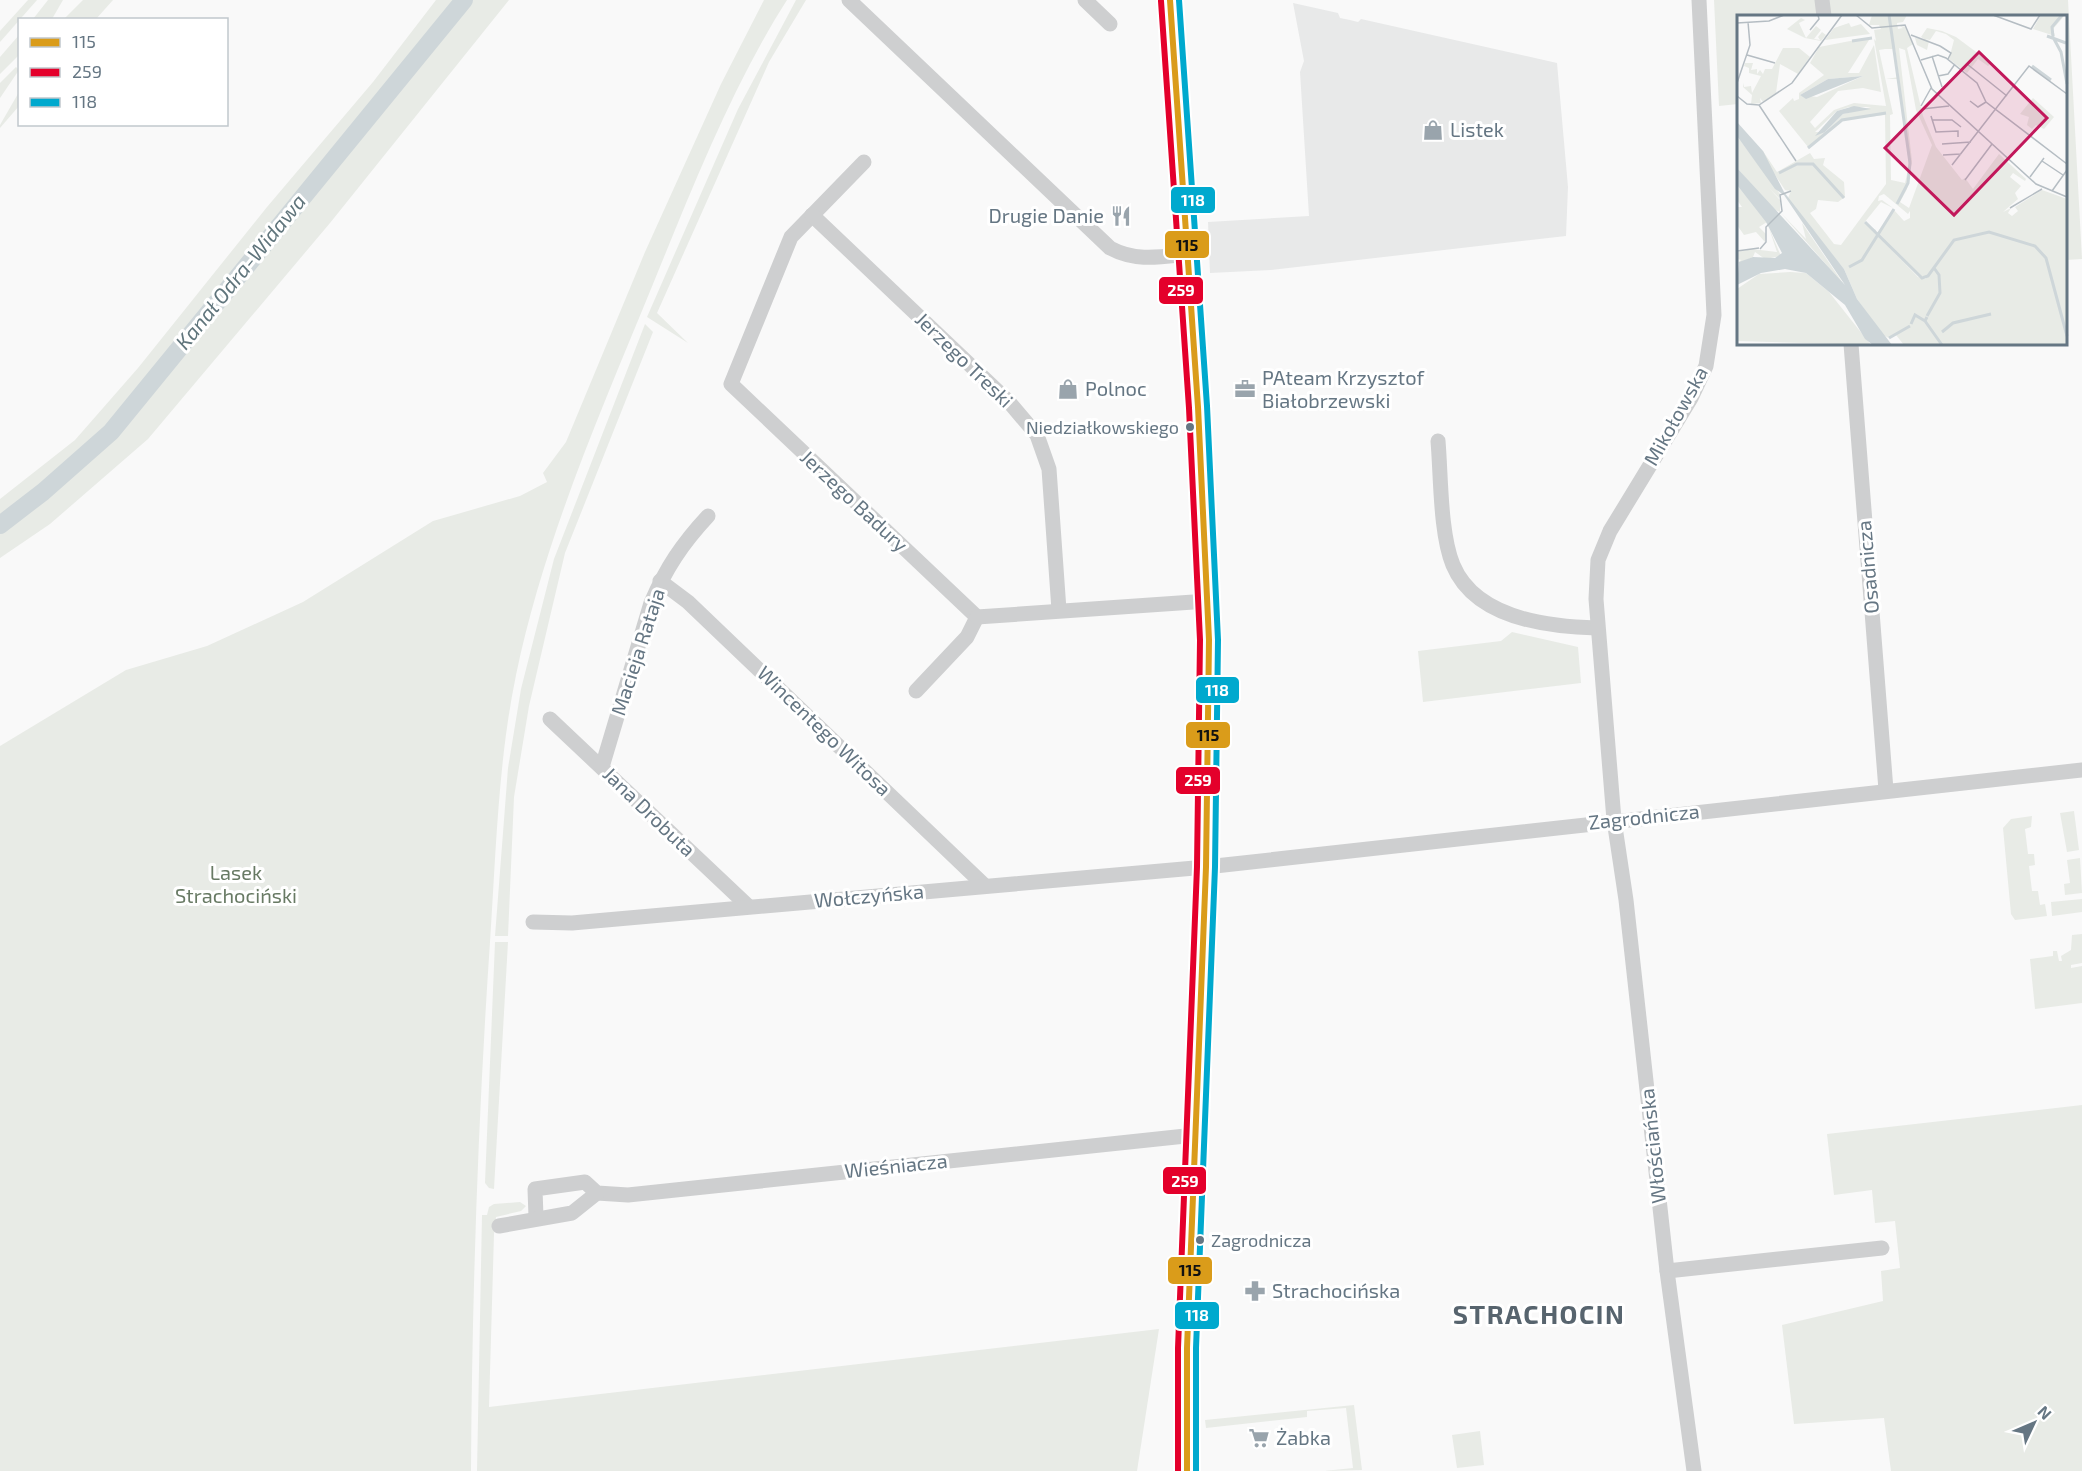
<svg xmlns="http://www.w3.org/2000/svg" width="2082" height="1471" font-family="'Exo 2',sans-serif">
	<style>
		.built { fill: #e8e9e9 }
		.green { fill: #e8ebe6 }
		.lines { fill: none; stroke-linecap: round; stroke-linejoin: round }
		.canal { stroke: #ced6d9; stroke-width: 18 }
		.secondary-casing { stroke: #d5d6d7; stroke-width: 21 }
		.minor { stroke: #cecfd0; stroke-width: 15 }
		.secondary { stroke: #e1e2e2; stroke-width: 20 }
		.bus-1-casing { stroke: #fff; stroke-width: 10 }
		.bus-2-casing { stroke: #fff; stroke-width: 10 }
		.bus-3-casing { stroke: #fff; stroke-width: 10 }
		.bus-1 { stroke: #da9c1a; stroke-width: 6 }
		.bus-2 { stroke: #e4002b; stroke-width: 6 }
		.bus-3 { stroke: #00a9ce; stroke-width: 6 }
		.bus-dot { fill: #657683; stroke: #fff; stroke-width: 2 }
		.labels { text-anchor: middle; stroke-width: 6; stroke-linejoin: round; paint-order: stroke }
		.bus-label { font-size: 18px; fill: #657683; stroke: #fff; text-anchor: end }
		.poi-label { font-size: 20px; fill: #657683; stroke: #fff; text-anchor: start }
		.street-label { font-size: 20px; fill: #657683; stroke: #fff }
		.park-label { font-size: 20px; fill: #687a64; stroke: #fff }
		.water-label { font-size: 21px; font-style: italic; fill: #60757c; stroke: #fff }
		.district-label { font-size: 26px; font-weight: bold; letter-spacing: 1.5px; fill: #57646e; stroke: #fff }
		.inset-river { fill: none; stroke: #ced6d9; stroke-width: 3 }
		.inset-road { fill: none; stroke: #b5bdc3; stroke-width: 1.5 }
		.view { fill: #c2185b; fill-opacity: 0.15; stroke: #c2185b; stroke-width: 3 }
		.inset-edge { fill: none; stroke: #657683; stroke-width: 3 }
		.line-badge { stroke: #fff; stroke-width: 2 }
		.badge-label { font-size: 16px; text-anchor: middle; font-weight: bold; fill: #fff }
		.pale-badge-label { font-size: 16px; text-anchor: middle; font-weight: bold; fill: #111 }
	</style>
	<rect width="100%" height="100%" fill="#f9f9f9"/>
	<path class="built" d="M1293,3L1338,13L1340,18L1350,20L1358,22L1361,19L1557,63L1568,187L1566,236L1271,270L1210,273L1208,222L1309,216L1300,72L1304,61Z"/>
	<g class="green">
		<path d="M28,0H37L0,42V31Z"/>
		<path d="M48,0H63L52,19H33Z"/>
		<path d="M83,0H113L96,19H64Z"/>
		<path d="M436,0H509L330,223L148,439L50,524L0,558V499L75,440L138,368L267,207L373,82Z"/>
		<path d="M764,0H787C733,84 691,191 653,284C601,411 544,540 516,675C498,762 496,853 490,942C478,1118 472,1295 471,1471H0V746L126,670L207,646L303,602L433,521L520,496L547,482L543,473L566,442L645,252L721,84Z"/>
		<path d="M796,0H806L769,62L657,313L688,343L647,317L738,109Z"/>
		<path d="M1714,0H2068L2082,259L2066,260V16H1738V104L1719,106Z"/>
		<path d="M19,35V55L0,74V57Z"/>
		<path d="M16,67L19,70L0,98V83Z"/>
		<path d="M19,92V106L0,128V125Z"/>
		<path d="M645,324L653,332L565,553L529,706L514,797L508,936H495L508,768L521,689L554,559Z"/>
		<path d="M1512,632L1578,647L1581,683L1423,702L1418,651L1501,641Z"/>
		<path d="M2074,811L2079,850L2067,852L2060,813Z"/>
		<path d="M2032,816L2031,827L2025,829L2028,854H2034L2035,865L2029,866L2032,891H2038L2040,905L2045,904L2047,916L2015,920L2011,914L2003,828L2011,819Z"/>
		<path d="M2080,858L2082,893L2065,895L2064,884L2070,883L2067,860Z"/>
		<path d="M2082,899V912L2052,916L2051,902Z"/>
		<path d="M2082,934V963L2071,965V968L2082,966V1003L2035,1009L2030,959L2053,956V951H2057L2059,961H2062L2061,956L2071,950L2072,935Z"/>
		<path d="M495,942H508L494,1189L489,1188L485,1183Z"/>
		<path d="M2082,1105V1471H1891L1884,1418L1794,1424L1782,1325L1883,1301L1881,1271L1900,1268L1895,1221L1875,1223L1872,1190L1834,1195L1827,1134Z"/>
		<path d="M520,1202L526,1206L521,1211L496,1217L494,1234L489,1407L1159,1329L1137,1471H477L482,1215H487L489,1207L494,1204Z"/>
		<path d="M1354,1405L1362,1470L1324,1471L1353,1468L1346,1408L1307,1411V1417L1206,1428L1205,1420Z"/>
		<path d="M1480,1431L1484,1465L1457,1468L1452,1435Z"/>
	</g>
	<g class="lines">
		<path class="canal" d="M0,525L43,492L111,432L464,0"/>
		<g class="secondary-casing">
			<path id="secondary" d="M1170,0L1198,407L1209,640L1206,867L1187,1348V1471"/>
		</g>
		<g class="minor">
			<path d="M849,0L1110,248C1136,262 1160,257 1188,254"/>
			<path d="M1085,0L1110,24"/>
			<path d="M1822,0L1824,16"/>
			<path d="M864,162L791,237L731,384L977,617L967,637L916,691"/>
			<path d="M812,215L1009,402L1037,435L1049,469L1059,610"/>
			<path d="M1851,344L1886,790"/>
			<path d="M1438,441C1441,476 1440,534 1453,565C1475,618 1546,627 1597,628"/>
			<path d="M660,581L688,602L984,885"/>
			<path d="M977,617L1208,601"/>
			<path d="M550,719L748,906"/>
			<path d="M602,767L651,603C666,568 682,544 708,516"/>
			<path d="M533,922L572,923L1206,867L2082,770"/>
			<path d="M536,1217L535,1189L585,1182L597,1193L628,1195L1195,1135"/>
			<path d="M499,1226L572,1213L597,1193"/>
			<path d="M1667,1271L1882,1248"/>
			<path d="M1694,1471L1667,1271L1626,900L1614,820L1596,599L1598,560L1610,531L1691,398L1706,366L1714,315L1699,0"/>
		</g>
		<use href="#secondary" class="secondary"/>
		<g class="bus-1-casing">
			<path id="bus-1" d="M1170,0L1198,407L1209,640L1206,867L1187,1348V1471"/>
		</g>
		<g class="bus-2-casing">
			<path id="bus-2" d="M1161,1L1189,408L1200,640L1197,867L1178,1348V1471"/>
		</g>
		<g class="bus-3-casing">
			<path id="bus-3" d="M1179,0L1207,406L1218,640L1215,867L1196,1348V1471"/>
		</g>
		<use href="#bus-1" class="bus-1"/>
		<use href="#bus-2" class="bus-2"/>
		<use href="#bus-3" class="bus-3"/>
	</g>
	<defs>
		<g id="shop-bare" transform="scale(1.62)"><path d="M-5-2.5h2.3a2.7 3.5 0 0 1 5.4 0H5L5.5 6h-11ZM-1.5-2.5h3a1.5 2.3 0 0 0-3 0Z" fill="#99a4ac" stroke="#fff" stroke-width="2.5" paint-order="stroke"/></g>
		<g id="restaurant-bare" transform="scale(1.62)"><path d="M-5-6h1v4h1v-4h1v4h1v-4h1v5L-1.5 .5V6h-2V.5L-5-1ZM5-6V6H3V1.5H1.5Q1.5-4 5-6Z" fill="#99a4ac" stroke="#fff" stroke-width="2.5" paint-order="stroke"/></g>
		<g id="office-bare" transform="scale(1.62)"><path d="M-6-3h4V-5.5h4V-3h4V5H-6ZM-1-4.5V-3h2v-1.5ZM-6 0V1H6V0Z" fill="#99a4ac" stroke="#fff" stroke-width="2.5" paint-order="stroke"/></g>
		<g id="pharmacy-bare" transform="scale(1.62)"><path d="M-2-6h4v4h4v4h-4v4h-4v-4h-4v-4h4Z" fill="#99a4ac" stroke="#fff" stroke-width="2.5" paint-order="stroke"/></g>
		<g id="supermarket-bare" transform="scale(1.62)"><path d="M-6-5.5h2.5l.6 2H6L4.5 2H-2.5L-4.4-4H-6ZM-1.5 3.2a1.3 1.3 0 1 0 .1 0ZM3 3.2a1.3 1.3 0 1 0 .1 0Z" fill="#99a4ac" stroke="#fff" stroke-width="2.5" paint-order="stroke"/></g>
	</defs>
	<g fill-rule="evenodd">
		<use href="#shop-bare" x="1433" y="130"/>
		<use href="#restaurant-bare" x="1121" y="216"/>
		<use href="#shop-bare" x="1068" y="389"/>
		<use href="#office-bare" x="1245" y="389"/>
		<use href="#pharmacy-bare" x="1255" y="1291"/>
		<use href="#supermarket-bare" x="1259" y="1438"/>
	</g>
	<g class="bus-dot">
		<circle cx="1190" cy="427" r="5"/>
		<circle cx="1200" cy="1240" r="5"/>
	</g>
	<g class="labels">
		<g class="bus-label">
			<text x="1179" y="434">Niedziałkowskiego</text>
			<text x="1211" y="1247" text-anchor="start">Zagrodnicza</text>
		</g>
		<g class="poi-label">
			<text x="1450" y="137">Listek</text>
			<text x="1104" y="223" text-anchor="end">Drugie Danie</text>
			<text x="1262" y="385">PAteam Krzysztof<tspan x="1262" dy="23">Białobrzewski</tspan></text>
			<text x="1085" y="396">Polnoc</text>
			<text x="1272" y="1298">Strachocińska</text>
			<text x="1276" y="1445">Żabka</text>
		</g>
		<g class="street-label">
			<text transform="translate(964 360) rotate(44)" y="7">Jerzego Treski</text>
			<text transform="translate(1676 416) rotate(-61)" y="7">Mikołowska</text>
			<text transform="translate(854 501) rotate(43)" y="7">Jerzego Badury</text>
			<text transform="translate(1868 567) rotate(-95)" y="7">Osadnicza</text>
			<text transform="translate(638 652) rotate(-72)" y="7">Macieja Rataja</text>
			<text transform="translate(824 731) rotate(44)" y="7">Wincentego Witosa</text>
			<text transform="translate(649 812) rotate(44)" y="7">Jana Drobuta</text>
			<text transform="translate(1644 817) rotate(-6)" y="7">Zagrodnicza</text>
			<text transform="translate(869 896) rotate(-5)" y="7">Wołczyńska</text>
			<text transform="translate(1653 1146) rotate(-96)" y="7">Włościańska</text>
			<text transform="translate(896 1166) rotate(-6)" y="7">Wieśniacza</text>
		</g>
		<g class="park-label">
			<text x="236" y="880">Lasek<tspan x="236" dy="23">Strachociński</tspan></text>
		</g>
		<g class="water-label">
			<text transform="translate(241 272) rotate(-51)" y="7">Kanał Odra-Widawa</text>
		</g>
		<g class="district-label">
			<text x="1539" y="1324">STRACHOCIN</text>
		</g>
	</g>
	<g transform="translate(1737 15)">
		<rect width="330" height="330" fill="#f9f9f9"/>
		<path d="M135,0H170L166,7L160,8L161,14L166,13L161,10L168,12L176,29L170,33L186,101L199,132L225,165L228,163L236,174L262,139L289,164L288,166L276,158L273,162L284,171L278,178L281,184L266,197L274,193L271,198L275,201L281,196L278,192L305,175L330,184V330H167L159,320L152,323L146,320L120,284L107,254L62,199L51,183L54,176L48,175L25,140L26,136L40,157L73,138L77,144L88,143L86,150L107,167L108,182L101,187L81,185L79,194L73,198L97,229L104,230L149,169L148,100L106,105L71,132L42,96L56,83L57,86L62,84V78L87,60L73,48L82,32L134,22L111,58H122L137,30L144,77L126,73L101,76L73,107L78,113L97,95L117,88L149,91L137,24L139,26L137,15L144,14L142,10H132ZM162,33L168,35L179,95L195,130L172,193L163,187L170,174L175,146ZM148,34H158L162,62L149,64H162L172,150L168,168L154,165L153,100L156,99L142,35ZM126,61L80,82L63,80L91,64ZM112,92H134L106,99L88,117H78L100,96ZM147,179L171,199L173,196V203L167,206L157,195L140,218L183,261H192L188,264L181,262L138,218L139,215L127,208L144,187L156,193L145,185L141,186L142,181ZM304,0H328L316,14L318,21L296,14ZM64,3L68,5L62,8L69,23L79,11L84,15L77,24L83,25L81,22L85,17L89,20L84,26L68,23L50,14ZM112,8L114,12L124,9L133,19L88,25L97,13ZM190,13L205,16L219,22L254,48L251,51L241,44L230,58L212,44L217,25L209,19L199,16L193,25L188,24L192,26L190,35L180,30L178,23L187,24L184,22ZM46,33H62L73,42L61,59L43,49L39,78L26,87L23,83L24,88L14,89L15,80L6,72L7,68V72L14,71L15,78L24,61L12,58V53L7,51L8,48H16L14,55L20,54V59L23,55L26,59L28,54H35ZM296,83L317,102L307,114L299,110L295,114L290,110L292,102L283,99ZM0,121L43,179L42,183L32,173L43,185V197L36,194L0,153ZM0,170L30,207L22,212L29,219L28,227L19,217L7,220L0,210V192H5L0,185ZM44,198L69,224L65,208L108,271ZM32,213L44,241L28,244L18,237L16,242L0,249L4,245L0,244V237L15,234L40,237ZM53,257L69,258L92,277L134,330L0,326V274L22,259Z" fill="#e8ebe6" fill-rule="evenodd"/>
		<path d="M126,61L69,84L63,80L91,64ZM117,91L134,94L106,99L88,117L78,121L100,96ZM0,107L26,136L47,177L107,254L120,284L155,330H136L128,324L108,290L69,258L48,254L24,258L0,270L2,247L16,242L38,243L45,238L29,207L0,170V153L108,270L47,180L38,174L0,121Z" fill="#ced6d9"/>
		<path class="inset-river" d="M152,0L173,148L171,168L160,189M310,21L329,28M316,22L315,12L325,0M317,24L324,37L330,69M115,26L135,23M295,51L314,65M71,133L105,105L149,98M42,158L60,149H76L107,183M128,207L185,263L191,261L217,225L252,217L298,231L309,243L330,321M112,252L125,245L157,194M190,301L203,278L202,260L197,253M188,306L205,330M174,309L178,300L188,306L190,302M205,317L216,308L254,299M152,323L173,311"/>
		<path class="inset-road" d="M119,0L135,13L168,10L195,74L299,169L330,182M256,0L294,14L303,0M0,8L32,6L47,0M73,15L82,4L81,0M174,20L203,31M203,31L214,38L211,44M10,40L38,48M195,41L205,72M184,45L201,40L209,43L240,68L249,87L330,149M230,49L270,81M201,61L211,59L218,49M0,68L13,30L11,7M0,81L10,89L22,90L55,68L105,0M233,86L241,92L249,87M22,90L59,146M184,91L194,73M185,94L212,91M194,101L199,117L221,116V122M195,105H215L224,112M205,129L234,127M206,140L224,139M305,146L326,160M215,150L292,51L330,79M293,162L307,143M228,165L255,129M315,176L330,155M273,193L305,174M23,234L29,227V212L45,196L43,180L54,176M0,236L22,233"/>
		<path class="view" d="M242,37L310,103L217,200L148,133Z"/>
		<rect width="330" height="330" class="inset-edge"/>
	</g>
	<g class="line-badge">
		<rect x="1170" y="186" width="46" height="28" rx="6" fill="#00a9ce"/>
		<rect x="1164" y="230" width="46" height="29" rx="6" fill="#da9c1a"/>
		<rect x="1158" y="276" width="46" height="29" rx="6" fill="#e4002b"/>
		<rect x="1195" y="676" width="45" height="28" rx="6" fill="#00a9ce"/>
		<rect x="1185" y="721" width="46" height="28" rx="6" fill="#da9c1a"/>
		<rect x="1175" y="766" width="46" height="29" rx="6" fill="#e4002b"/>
		<rect x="1162" y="1166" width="45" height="29" rx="6" fill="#e4002b"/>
		<rect x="1167" y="1256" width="46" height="29" rx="6" fill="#da9c1a"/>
		<rect x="1174" y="1301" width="46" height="29" rx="6" fill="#00a9ce"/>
	</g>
	<g class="badge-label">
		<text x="1193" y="206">118</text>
		<text x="1181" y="296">259</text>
		<text x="1217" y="696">118</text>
		<text x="1198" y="786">259</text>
		<text x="1185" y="1187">259</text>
		<text x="1197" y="1321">118</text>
	</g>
	<g class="pale-badge-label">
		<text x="1187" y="251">115</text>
		<text x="1208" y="741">115</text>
		<text x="1190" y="1276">115</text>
	</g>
	<rect x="18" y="18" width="210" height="108" fill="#ffffff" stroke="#c1c8cd" stroke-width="1.5"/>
	<rect x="30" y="38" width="30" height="9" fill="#da9c1a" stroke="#c1c8cd" stroke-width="1.5"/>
	<text x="72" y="48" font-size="18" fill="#657683">115</text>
	<rect x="30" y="68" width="30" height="9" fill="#e4002b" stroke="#c1c8cd" stroke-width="1.5"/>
	<text x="72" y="78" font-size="18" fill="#657683">259</text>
	<rect x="30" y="98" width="30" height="9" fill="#00a9ce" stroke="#c1c8cd" stroke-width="1.5"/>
	<text x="72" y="108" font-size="18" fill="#657683">118</text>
	<g transform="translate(2034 1423) rotate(46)" stroke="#ffffff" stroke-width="4.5" paint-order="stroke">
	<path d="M0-4.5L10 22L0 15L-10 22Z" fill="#657683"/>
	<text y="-9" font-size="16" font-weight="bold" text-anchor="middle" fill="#657683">N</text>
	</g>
</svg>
